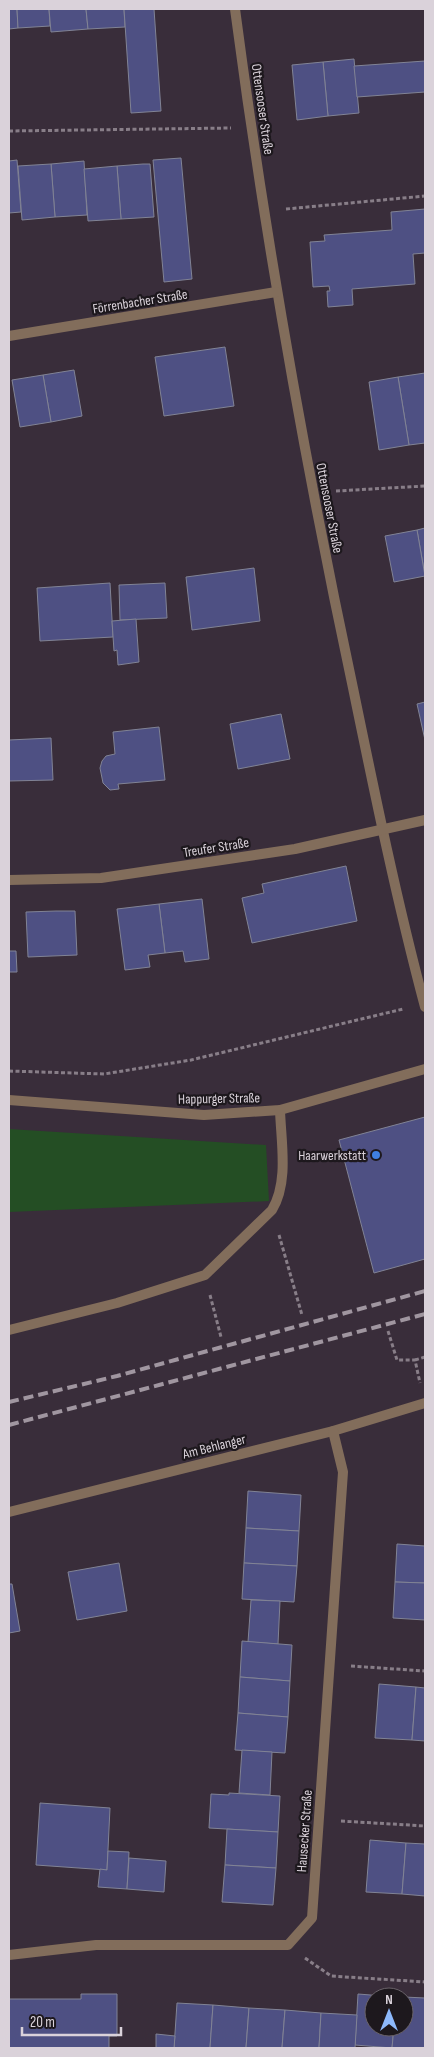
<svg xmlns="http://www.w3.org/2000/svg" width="434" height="2057" font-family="'Sofia Sans Condensed',sans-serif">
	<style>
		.green { fill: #244e24 }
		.building { fill: #4e5083; stroke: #818395 }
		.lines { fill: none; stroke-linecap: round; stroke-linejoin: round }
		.path { stroke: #887e88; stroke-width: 3; stroke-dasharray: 4 2.5; stroke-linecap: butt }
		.lane { stroke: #826d5b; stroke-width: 10 }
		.street { stroke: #826d5b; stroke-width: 10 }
		.rail { stroke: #a096a0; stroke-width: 4; stroke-dasharray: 10 5; stroke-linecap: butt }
		.shop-dot { fill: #3f7fe0; stroke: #1d181d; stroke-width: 2 }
		.labels { text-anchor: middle; stroke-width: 4.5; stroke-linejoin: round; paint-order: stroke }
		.street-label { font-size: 14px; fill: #dad2da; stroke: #1d181d }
		.poi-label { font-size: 14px; fill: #dad2da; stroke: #1d181d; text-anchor: end }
	</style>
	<rect width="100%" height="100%" fill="#392d3a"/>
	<path class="green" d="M9,1129L266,1145L269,1201L9,1212Z"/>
	<g class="building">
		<path d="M9,9H17L18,28L9,29Z"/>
		<path d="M17,9H49L50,26L18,28Z"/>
		<path d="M49,9H86L88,29L51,32Z"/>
		<path d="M86,9H124L125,27L88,29Z"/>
		<path d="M124,9H154L161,111L131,113Z"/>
		<path d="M354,59L359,113L328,116L323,62Z"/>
		<path d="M425,61V92L357,97L354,66Z"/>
		<path d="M323,62L328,116L297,120L292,65Z"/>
		<path d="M181,158L192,279L164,282L153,160Z"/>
		<path d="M17,160L21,212L9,213V161Z"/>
		<path d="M84,161L87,215L55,217L51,164Z"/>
		<path d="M51,164L55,217L22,220L18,166Z"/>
		<path d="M143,164H150L154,217L121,219L117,166Z"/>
		<path d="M117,166L121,219L88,221L84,169Z"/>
		<path d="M425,209V253L413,254L415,284L352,289L353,305L328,307L327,291H330L329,286L313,287L310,242L325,241L324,235L392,230L391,212Z"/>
		<path d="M225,347L234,406L164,416L155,357Z"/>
		<path d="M74,370L82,416L51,422L43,375Z"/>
		<path d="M425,373V443L409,445L398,377Z"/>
		<path d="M43,375L51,422L20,427L12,380Z"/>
		<path d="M398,377L409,445L379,450L369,382Z"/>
		<path d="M425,528V576L417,530Z"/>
		<path d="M417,530L425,576L394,582L385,536Z"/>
		<path d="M254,568L260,621L192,630L186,577Z"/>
		<path d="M110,583L113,637L40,641L37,588Z"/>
		<path d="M165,583L167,618L120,620L119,585Z"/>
		<path d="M136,619L139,662L118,665L117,650L114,651L112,621Z"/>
		<path d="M425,702V740L417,704Z"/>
		<path d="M281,714L290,759L238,769L230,724Z"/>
		<path d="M159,727L165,780L118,784L119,789L110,790L103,783L100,768L102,761L106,756L115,754L113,732Z"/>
		<path d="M51,738L53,780L9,781V740Z"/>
		<path d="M346,866L357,921L252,943L242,898L264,893L262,884Z"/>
		<path d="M202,899L209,959L185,962L183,951L165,953L159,904Z"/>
		<path d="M159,904L165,953L148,955L150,967L125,970L117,909Z"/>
		<path d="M56,911H75L77,955L28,957L26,912Z"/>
		<path d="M9,951H16L17,972H9Z"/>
		<path d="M425,1117V1259L374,1273L339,1140Z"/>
		<path d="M248,1491L301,1495L299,1531L246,1528Z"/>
		<path d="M246,1528L299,1531L297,1566L244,1563Z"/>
		<path d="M397,1544L425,1546V1583L395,1582Z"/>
		<path d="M119,1563L127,1611L77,1620L68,1572Z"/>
		<path d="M244,1563L297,1566L294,1602L242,1599Z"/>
		<path d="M395,1582L425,1583V1620L393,1618Z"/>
		<path d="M9,1584H12L20,1631L9,1633Z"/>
		<path d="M251,1600L280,1601L278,1644L248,1642Z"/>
		<path d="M242,1641L292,1645L290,1681L240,1677Z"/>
		<path d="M240,1677L290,1681L288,1717L238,1713Z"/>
		<path d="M379,1684L416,1687L412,1740L375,1738Z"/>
		<path d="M416,1687L425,1688V1741L412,1740Z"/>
		<path d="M238,1713L288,1717L285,1753L235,1750Z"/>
		<path d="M242,1750L272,1752L270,1795L239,1793Z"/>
		<path d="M229,1793L280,1796L278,1832L209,1828L211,1794L229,1795Z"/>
		<path d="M40,1803L110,1808L107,1870L36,1865Z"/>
		<path d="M227,1829L278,1832L276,1868L225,1865Z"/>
		<path d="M370,1840L406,1843L402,1894L366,1892Z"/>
		<path d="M406,1843L425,1844V1896L402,1894Z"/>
		<path d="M108,1851L129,1852L127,1889L98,1887L100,1869L107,1870Z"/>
		<path d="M129,1858L166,1861L164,1892L127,1889Z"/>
		<path d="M225,1865L276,1868L273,1905L222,1902Z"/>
		<path d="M81,1994H117V2036H109V2048H9V1999H81Z"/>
		<path d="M358,1994L396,1997H374V2027H394L392,2048L355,2045Z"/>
		<path d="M404,1997L425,1998V2048H392L394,2027H404Z"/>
		<path d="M177,2003L213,2005L210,2048H174Z"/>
		<path d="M213,2005L249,2008L246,2048H210Z"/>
		<path d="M249,2008L285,2010L282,2048H246Z"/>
		<path d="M285,2010L321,2013L319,2048H282Z"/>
		<path d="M321,2013L357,2015L355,2048H319Z"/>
		<path d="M156,2034L175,2036L174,2048H156Z"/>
	</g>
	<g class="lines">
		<g class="path">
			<path d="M9,131L231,128"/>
			<path d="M286,209L425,196"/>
			<path d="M336,491L425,486"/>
			<path d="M9,1071L104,1074L191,1060L403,1009"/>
			<path d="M279,1235L302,1315"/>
			<path d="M210,1295L221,1337"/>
			<path d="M388,1331L397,1360H415L420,1383"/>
			<path d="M415,1360L425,1357"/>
			<path d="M351,1666L425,1671"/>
			<path d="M341,1821L425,1826"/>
			<path d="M305,1958L331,1976L425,1982"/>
		</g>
		<path class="lane" d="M9,1330L117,1303L205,1275L272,1210C289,1182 281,1142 280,1110"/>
		<g class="street">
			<path d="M235,9C265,237 305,463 353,688C375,795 397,902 425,1007"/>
			<path d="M9,336L276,292"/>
			<path d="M9,880L101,878L295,849L425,820"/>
			<path d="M9,1100L204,1115L280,1110L425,1069"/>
			<path d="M9,1512L333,1431L425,1403"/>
			<path d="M9,1955L96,1945H288L312,1918L343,1472L333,1431"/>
		</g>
		<g class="rail">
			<path d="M9,1402L117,1376L425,1291"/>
			<path d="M9,1425L425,1314"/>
		</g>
	</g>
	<circle class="shop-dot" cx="376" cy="1155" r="5"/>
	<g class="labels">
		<g class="street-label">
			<text transform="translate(263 109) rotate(82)" y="5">Ottensooser Straße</text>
			<text transform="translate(140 301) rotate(-9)" y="5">Förrenbacher Straße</text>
			<text transform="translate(330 508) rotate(79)" y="5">Ottensooser Straße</text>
			<text transform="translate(216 847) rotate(-9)" y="5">Treufer Straße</text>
			<text transform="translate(219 1098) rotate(-1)" y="5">Happurger Straße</text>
			<text transform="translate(214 1446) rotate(-14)" y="5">Am Behlanger</text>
			<text transform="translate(304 1831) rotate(-86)" y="5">Hausecker Straße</text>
		</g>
		<g class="poi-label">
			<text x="366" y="1160">Haarwerkstatt</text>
		</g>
	</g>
	<rect width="434" height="2057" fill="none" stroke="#dad2da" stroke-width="20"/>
	<g transform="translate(389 2012)"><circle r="24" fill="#1d181d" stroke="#696269"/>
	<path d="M0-4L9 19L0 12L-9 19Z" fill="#8db9fc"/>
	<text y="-8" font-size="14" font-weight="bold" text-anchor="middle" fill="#dad2da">N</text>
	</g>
	<path d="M22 2027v8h99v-8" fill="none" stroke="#dad2da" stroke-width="2.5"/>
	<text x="30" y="2027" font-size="15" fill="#dad2da" stroke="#1d181d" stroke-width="4" paint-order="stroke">20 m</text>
</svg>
